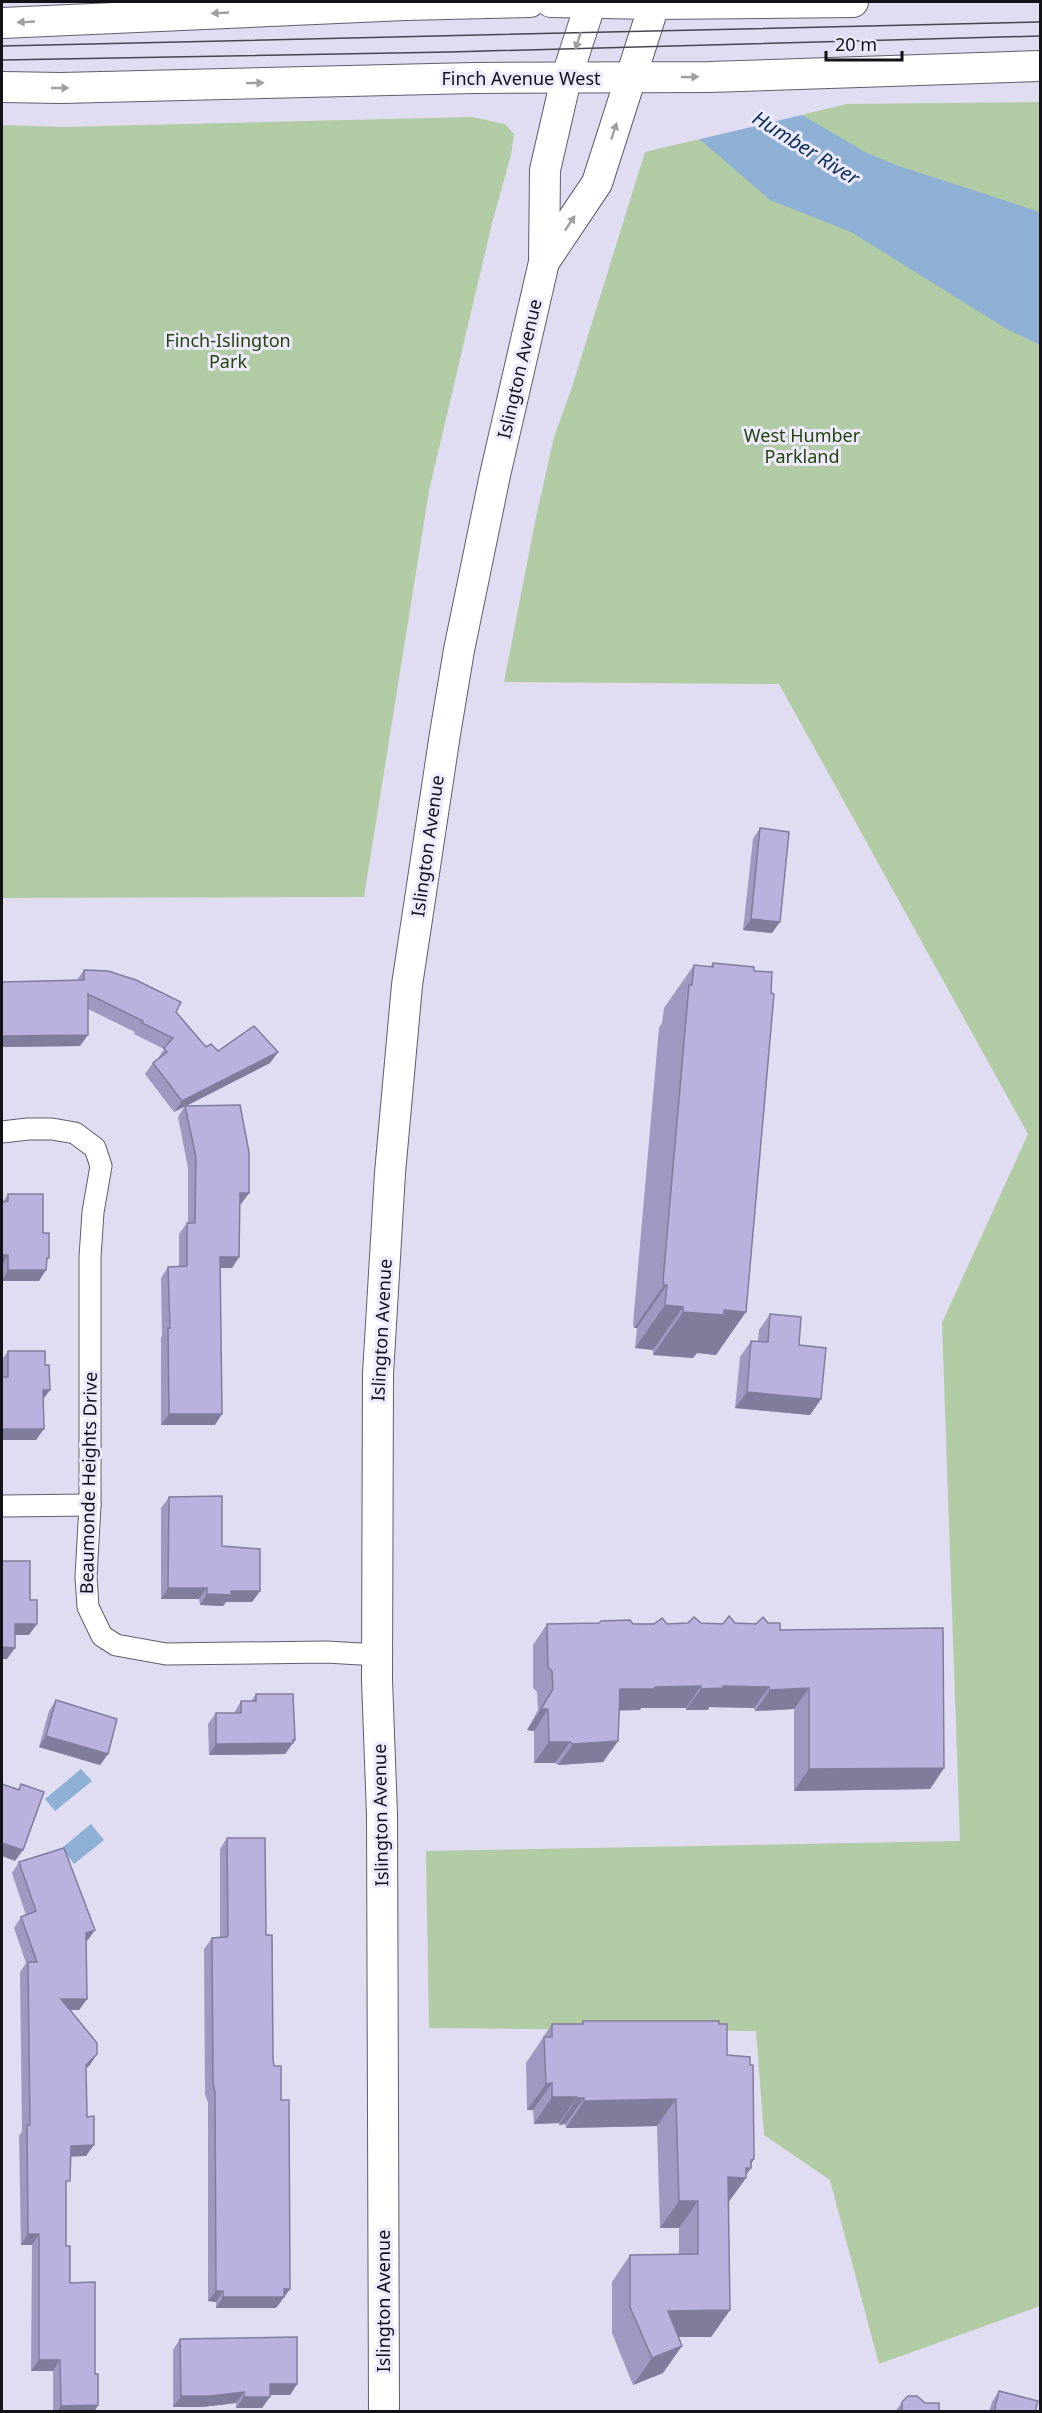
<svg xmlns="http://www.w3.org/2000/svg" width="1042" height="2413" font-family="'Noto Sans',sans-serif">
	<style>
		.green { fill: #b1cba4 }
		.water { fill: #8fb0d5 }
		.pier { fill: #e0dcf1 }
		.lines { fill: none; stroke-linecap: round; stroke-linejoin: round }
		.street-casing { stroke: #615d6f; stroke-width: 23 }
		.secondary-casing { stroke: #615d6f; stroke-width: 32 }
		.street { stroke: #fff; stroke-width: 21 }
		.secondary { stroke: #fff; stroke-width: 30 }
		.tram { stroke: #47454f; stroke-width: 1.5 }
		.wall { fill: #a098c0 }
		.shaded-wall { fill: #827c9c }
		.building { fill: #bab1df; stroke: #827c9c; stroke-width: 1.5 }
		.oneway { fill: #a0a0a3 }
		.labels { text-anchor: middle; stroke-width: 6; stroke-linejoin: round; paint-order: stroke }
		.street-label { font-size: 18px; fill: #121118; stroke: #ede9fe }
		.park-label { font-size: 18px; fill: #224407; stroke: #ede9fe }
		.water-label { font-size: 20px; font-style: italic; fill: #0c3053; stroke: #ede9fe }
	</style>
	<rect width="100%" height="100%" fill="#e0dcf1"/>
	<g class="green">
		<path d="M1040,102V2306L879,2364L830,2180L764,2135L756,2031L429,2028L426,1851L960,1841L942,1323L1028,1134L779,684L504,682L536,517L554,437L572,387L645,152L847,104Z"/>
		<path d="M472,117L505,124L514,134L511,155L492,223L429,491L364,897L2,898V125L64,127Z"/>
	</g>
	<g class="water">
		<path d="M602,55L802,115L867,153L896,165L1037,211L1040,215V345L1005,328L851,232L770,200Z"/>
		<path d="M81,1769L92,1781L55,1811L45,1799Z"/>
		<path d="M91,1824L104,1840L74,1864L62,1848Z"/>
	</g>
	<path class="pier" d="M649,2L806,114L696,140L600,57L515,4Z"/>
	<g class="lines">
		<g class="street-casing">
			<g id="street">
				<path d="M2,1132L28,1129H52L75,1133L95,1148L101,1166L93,1212L90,1257V1505L86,1577L88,1607L102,1636L116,1645L166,1654L326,1652L378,1655"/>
				<path d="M2,1506L90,1505"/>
			</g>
		</g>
		<g class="secondary-casing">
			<g id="secondary">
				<path d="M551,2L654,4L853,2"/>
				<path d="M2,23L405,5L530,2"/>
				<path d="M2,87L61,88L474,78L709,77L1040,66"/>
				<path d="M544,262L597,183L655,2"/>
				<path d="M384,2412L382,1815L377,1680L378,1374L390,1173L407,985L445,734L459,650L495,475L544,262L545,170L566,79L591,2"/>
			</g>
		</g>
		<use href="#street" class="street"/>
		<use href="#secondary" class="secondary"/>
		<g class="tram">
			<path d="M2,46L1040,22"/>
			<path d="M2,60L450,52L1040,36"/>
		</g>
	</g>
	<g class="wall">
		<path d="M760,828L772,933L743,930L753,839Z"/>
		<path d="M713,963L716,1355L697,1353L693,1358L653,1355V1350L635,1348L637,1328H634L633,1324L659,1028L662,1023L664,1008L694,965L710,967Z"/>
		<path d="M84,970L176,1012L206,1047L218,1051L278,1052L270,1063L186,1106L249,1193L241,1204H240L239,1257L232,1268H220L215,1425H161V1338L162,1336L161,1278L168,1267L179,1266V1234L187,1223H188V1168L178,1117L185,1106L174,1112L145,1074L153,1063L157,1060L164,1049L134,1034L135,1032L88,1009L80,1046L2,1047V982L77,980Z"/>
		<path d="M8,1194L43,1233L46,1261L39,1281H2V1202H3Z"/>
		<path d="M770,1314L799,1345L821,1399L810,1415L735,1408L740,1357L751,1341H758L759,1330Z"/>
		<path d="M8,1351L43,1399L36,1440H2V1360Z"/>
		<path d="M169,1497L222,1546L260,1591L252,1602H226L223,1606L200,1605L199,1599H161V1508Z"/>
		<path d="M768,1623L780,1630L944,1768L930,1789L794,1791V1709L755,1711L754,1708L709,1707L708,1710H686V1708H641L640,1710H619L618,1741L603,1762L558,1765L555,1763H534V1731L527,1730L538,1710L537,1692L533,1688V1645L547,1624Z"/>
		<path d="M256,1694L295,1740L285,1754L209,1755L208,1724L216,1713H234L241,1701H251Z"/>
		<path d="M56,1700L108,1754L100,1765L39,1747L49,1711Z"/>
		<path d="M227,1838L266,1935L273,2059L281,2100L290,2289L276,2308H216V2302L208,2301V2103L205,2094L204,1949L212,1938L220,1937V1849Z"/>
		<path d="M19,1862L95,1930L86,1942L87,1999L79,2010H69L97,2054L86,2068V2156H71L66,2186V2246L70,2283L95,2374L98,2405L94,2412H53V2371H31L32,2245H21L19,2136L22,2131L20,1972L26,1963L14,1928L21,1917L26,1915L12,1873Z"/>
		<path d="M583,2021L719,2024L754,2159L746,2175V2178L728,2203L730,2310L711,2337H678L663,2373L633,2385L612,2333V2282L630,2255L679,2254V2228H660L657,2126L566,2128L565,2124L559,2125V2123L534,2124L533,2110H527L526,2063L552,2024H581Z"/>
		<path d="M180,2339L297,2384L290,2395H270L262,2408H236V2403L202,2407H173V2350Z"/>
		<path d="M999,2391L1035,2412H989L992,2402Z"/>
		<path d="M902,2402L925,2403L939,2412H895Z"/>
	</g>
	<g class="shaded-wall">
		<path d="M751,919L780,922L772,933L743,930Z"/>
		<path d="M88,1035L80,1046L2,1047V1036Z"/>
		<path d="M278,1052L270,1063L174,1112L182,1101Z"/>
		<path d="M240,1193H249L241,1204H232Z"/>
		<path d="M2,1255H8L2,1265Z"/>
		<path d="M220,1257H239L232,1268H213Z"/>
		<path d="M8,1270H46L39,1281H2Z"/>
		<path d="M664,1285H667L637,1328H634Z"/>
		<path d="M665,1305L683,1307L653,1350L635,1348Z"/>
		<path d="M724,1310L746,1312L716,1355L697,1353L693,1358L653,1355L683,1312Z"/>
		<path d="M43,1390H50L42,1401Z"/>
		<path d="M747,1392L821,1399L810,1415L735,1408Z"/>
		<path d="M169,1414H222L215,1425H161Z"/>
		<path d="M2,1429H44L36,1440H2Z"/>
		<path d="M168,1588H207L199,1599H161Z"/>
		<path d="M231,1591H260L252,1602H226L223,1606L200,1605L207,1594Z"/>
		<path d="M15,1624H37L29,1635H8Z"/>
		<path d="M2,1647L15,1648L7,1659H2Z"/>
		<path d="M701,1686L686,1708H641L640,1710L605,1711L620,1689L655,1687Z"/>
		<path d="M723,1686L769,1687L754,1708L709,1707L708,1710H686L701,1689Z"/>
		<path d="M809,1688L794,1709L755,1711L770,1690Z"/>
		<path d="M541,1709H548L534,1731L527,1730Z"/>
		<path d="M46,1736L108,1754L100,1765L39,1747Z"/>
		<path d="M295,1740L285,1754L209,1755L216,1744Z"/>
		<path d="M618,1741L603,1762L558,1765L573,1744Z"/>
		<path d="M549,1742H570L555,1763H534Z"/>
		<path d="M944,1768L930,1789L794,1791L809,1769Z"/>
		<path d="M2,1843L23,1850L15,1861L2,1856Z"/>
		<path d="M95,1930L87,1941L79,1944L86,1933Z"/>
		<path d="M61,1999H87L79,2010H53Z"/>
		<path d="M97,2054L90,2065L78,2076L86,2065Z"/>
		<path d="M552,2083L533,2110H527L546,2084Z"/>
		<path d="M552,2097H577L559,2123L534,2124Z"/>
		<path d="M577,2098H584L565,2124L559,2125Z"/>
		<path d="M676,2099L657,2126L566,2128L584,2101Z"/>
		<path d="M94,2145L86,2156L63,2157L71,2146Z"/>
		<path d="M754,2159L748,2168H751L744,2178H746L727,2204L728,2177L751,2160Z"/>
		<path d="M679,2201H698L679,2228H660Z"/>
		<path d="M28,2234H39L32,2245H21Z"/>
		<path d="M284,2289H290L276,2308H216L223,2297Z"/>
		<path d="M216,2291H223L216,2302L208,2301Z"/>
		<path d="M730,2310L711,2337H649L668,2311Z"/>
		<path d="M682,2346L663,2373L633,2385L652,2358Z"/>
		<path d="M39,2360H60L53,2371H31Z"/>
		<path d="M270,2384H297L290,2395H262Z"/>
		<path d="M244,2392L236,2403L202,2407H173L181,2396Z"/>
		<path d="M244,2397H270L262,2408H236Z"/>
		<path d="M98,2405L94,2412H57L61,2406Z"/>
	</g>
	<g class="building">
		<path d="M760,828L789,832L780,922L751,919Z"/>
		<path d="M713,963L754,967V971L772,972L771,993L774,994L746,1312L724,1310V1315L683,1312V1307L665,1305L667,1285H664L663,1281L689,985H692L694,965L713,967Z"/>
		<path d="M84,970L108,971L136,980L181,1002L176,1012L206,1047L211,1044L218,1051L254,1026L278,1052L182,1101L153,1063L167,1052L164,1048L173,1038L142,1023L143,1021L88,994V1035L2,1036V982L84,980Z"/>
		<path d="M240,1105L249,1152V1193H240L239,1257H220L222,1414H169L168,1328H170L168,1267L187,1266V1223H195L196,1157L185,1106Z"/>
		<path d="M8,1194H43V1233H49V1258H47L46,1270H8V1255H2V1202L8,1201Z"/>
		<path d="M770,1314L801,1317L799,1345L826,1348L821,1399L747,1392L751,1341L768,1342Z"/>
		<path d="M8,1351H45V1365H49L50,1390H43L44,1429H2V1377H8Z"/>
		<path d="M222,1496V1546L260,1549V1591H231V1595L207,1594V1588H168L169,1497Z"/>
		<path d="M2,1561H30V1600H37V1624H15V1648L2,1647Z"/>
		<path d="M729,1616L735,1623L756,1624L763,1617L768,1623H780V1630L943,1628L944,1768L809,1769V1688L770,1690L769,1687L723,1686V1688L701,1689V1686L655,1687V1689H620L618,1741L573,1744L570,1742H549L548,1709H541L553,1689L552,1671L548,1667L547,1624L599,1623L601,1621L630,1620L633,1624H654L662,1618L667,1624L688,1623L694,1617L701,1623L723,1624Z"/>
		<path d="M256,1694H293L295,1740H293V1743L216,1744V1713H241V1701H256Z"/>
		<path d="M56,1700L117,1719L108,1754L46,1736Z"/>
		<path d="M2,1784L19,1790L21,1784L44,1792L23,1850L2,1843Z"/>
		<path d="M227,1838H265L266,1935H272L273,2059L274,2066H281V2100H289L290,2289H284V2297H223V2291H216L215,2092L213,2083L212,1938L227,1937L228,1935Z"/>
		<path d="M64,1848L95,1930L86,1933L87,1999H61L97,2043V2054L86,2065L87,2117L94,2116V2145L71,2146L70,2181H66V2246H70V2283L95,2282V2374H98V2405L61,2406L60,2360H39V2234H28L27,2125H30L28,1962H37L21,1917L36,1911L19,1862Z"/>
		<path d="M583,2021H719V2024H727V2055L750,2057V2065H753L754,2159L751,2160V2168H746V2178L728,2177L730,2310L668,2311L682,2346L652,2358L630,2307V2255L698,2254V2201H679L676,2099L584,2101V2098H577V2097H552V2083L546,2084L544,2037H552V2024H583Z"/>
		<path d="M297,2337V2384H270V2397H244V2392L210,2396H181L180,2339Z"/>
		<path d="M999,2391L1038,2401L1035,2412H994Z"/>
		<path d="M908,2396H917L925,2403H939V2412H902V2402Z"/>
	</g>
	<defs><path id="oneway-solid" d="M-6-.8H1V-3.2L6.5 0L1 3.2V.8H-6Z" transform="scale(1.5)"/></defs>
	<g class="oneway">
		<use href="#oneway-solid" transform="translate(220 13) rotate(177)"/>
		<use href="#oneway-solid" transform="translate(26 22) rotate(177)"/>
		<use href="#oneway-solid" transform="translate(578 41) rotate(108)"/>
		<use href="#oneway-solid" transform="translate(690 77) rotate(-1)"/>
		<use href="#oneway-solid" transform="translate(255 83) rotate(-1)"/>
		<use href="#oneway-solid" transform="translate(60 88)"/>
		<use href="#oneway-solid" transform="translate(614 131) rotate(-72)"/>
		<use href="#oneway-solid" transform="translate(570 223) rotate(-56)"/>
	</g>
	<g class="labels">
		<g class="street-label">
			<text x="521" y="85">Finch Avenue West</text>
			<text transform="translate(520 369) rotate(-77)" y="6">Islington Avenue</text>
			<text transform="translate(428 846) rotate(-82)" y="6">Islington Avenue</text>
			<text transform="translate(382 1330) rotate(-87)" y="6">Islington Avenue</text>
			<text transform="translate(89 1483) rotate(-89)" y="6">Beaumonde Heights Drive</text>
			<text transform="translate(381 1815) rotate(-91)" y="6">Islington Avenue</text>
			<text transform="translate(384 2301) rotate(-90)" y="6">Islington Avenue</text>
		</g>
		<g class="park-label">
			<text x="228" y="347">Finch-Islington<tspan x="228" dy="21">Park</tspan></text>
			<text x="802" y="442">West Humber<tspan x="802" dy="21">Parkland</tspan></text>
		</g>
		<g class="water-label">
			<text transform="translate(806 148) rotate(32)" y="7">Humber River</text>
		</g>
	</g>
	<rect width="1042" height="2413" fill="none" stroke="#121118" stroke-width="6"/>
	<path d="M826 51v9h76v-9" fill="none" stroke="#121118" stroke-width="3"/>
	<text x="835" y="51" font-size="18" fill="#121118" stroke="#ede9fe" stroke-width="4.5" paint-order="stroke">20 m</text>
</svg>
